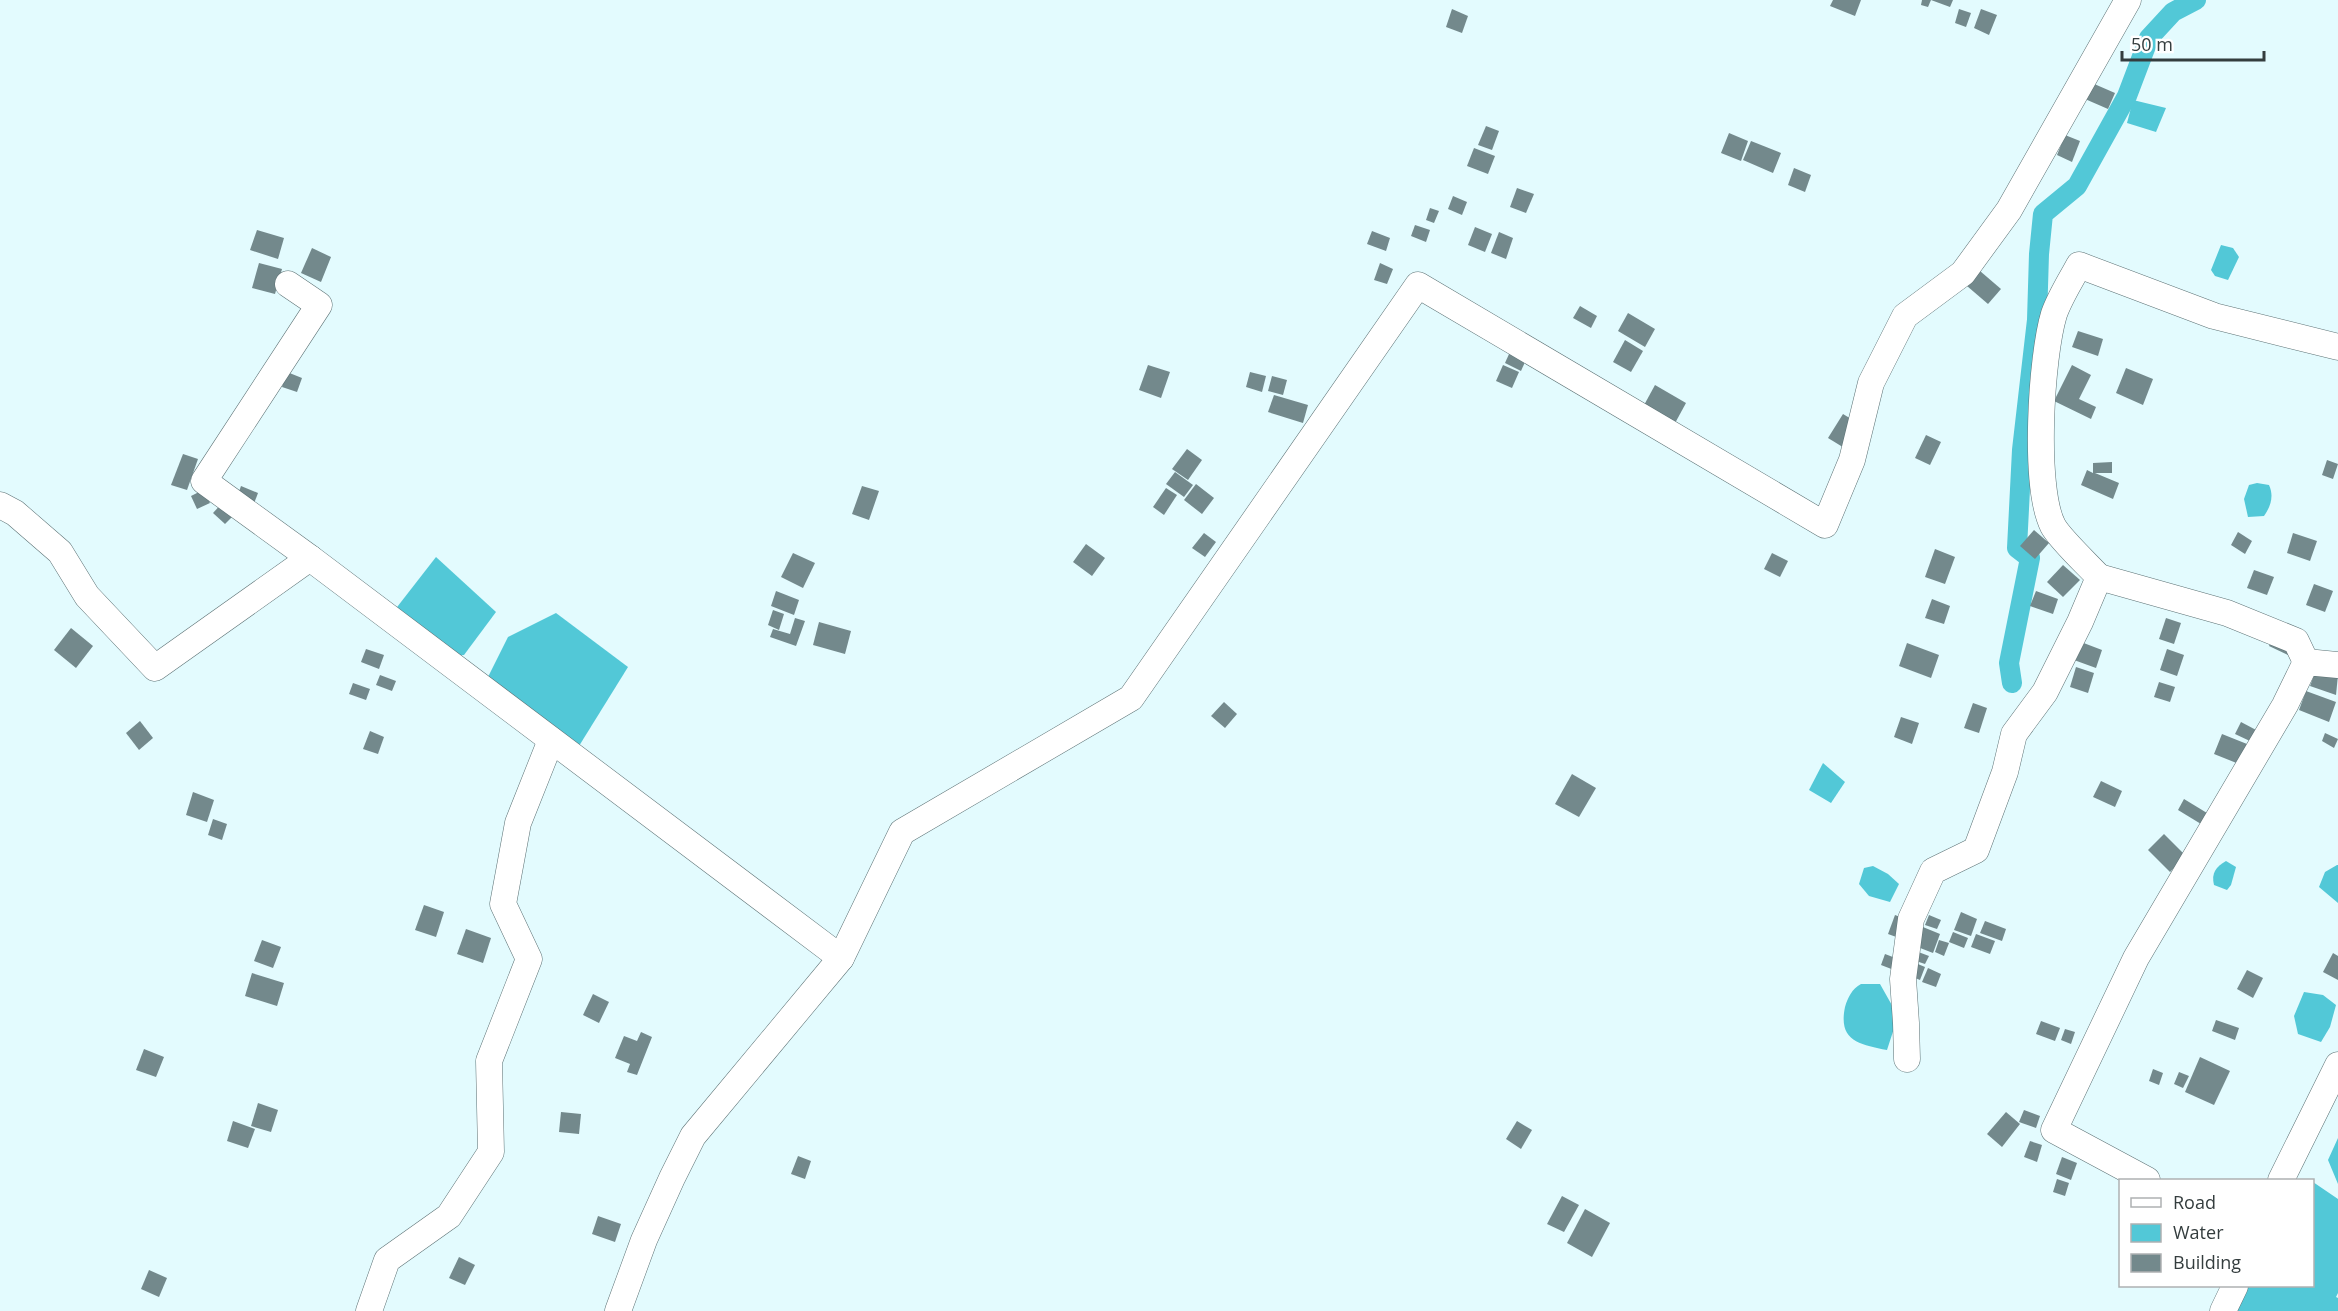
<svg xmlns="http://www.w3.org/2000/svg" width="2338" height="1311" font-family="'Open Sans',sans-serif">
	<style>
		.water { fill: #52c8d7 }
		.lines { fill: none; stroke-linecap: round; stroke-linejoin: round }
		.canal { stroke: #52c8d7; stroke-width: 20 }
		.building { fill: #73898c }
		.minor-casing { stroke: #5d7275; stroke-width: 27 }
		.minor { stroke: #fff; stroke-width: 26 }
	</style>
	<rect width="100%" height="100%" fill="#e3fbfe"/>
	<g class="water">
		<path d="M2133,100L2166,108L2156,132L2127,123Z"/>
		<path d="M2221,245L2233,248L2239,257L2228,280L2215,276L2211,270Z"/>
		<path d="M2257,483L2269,485C2274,496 2271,506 2264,516L2248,517L2244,499L2249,485Z"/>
		<path d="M436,557L496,612L464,655L451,656L394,611Z"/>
		<path d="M556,613L628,667L579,746L486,681L508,637Z"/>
		<path d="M1823,763L1845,782L1831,803L1809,790Z"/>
		<path d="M2226,861L2236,867L2231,885L2227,890L2214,885C2211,873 2216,867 2226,861Z"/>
		<path d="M2337,865H2338V903L2319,887L2325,872Z"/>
		<path d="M1873,866L1888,874L1899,884L1890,902L1869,896L1859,884L1864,868Z"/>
		<path d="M1861,984H1880L1898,1016L1887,1050C1859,1044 1838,1041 1845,1007C1848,997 1852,989 1861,984Z"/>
		<path d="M2304,992L2323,995L2336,1005L2330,1027L2321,1042L2298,1034L2294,1016Z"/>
		<path d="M2338,1138V1184L2328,1160Z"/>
		<path d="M2313,1182L2338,1199V1293L2336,1297L2338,1298V1311H2233L2243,1286H2312Z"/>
	</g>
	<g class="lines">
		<path class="canal" d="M2012,683L2009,663L2030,558L2017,548L2022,450L2037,320L2039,254L2043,214L2077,186L2127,96L2149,38L2173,12L2196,0"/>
	</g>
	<g class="building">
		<path d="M1833,0H1861L1855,16L1830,6Z"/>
		<path d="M1922,0H1931L1928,7L1921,5Z"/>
		<path d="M1931,0H1953L1950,7Z"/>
		<path d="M1452,9L1468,16L1462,33L1446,27Z"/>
		<path d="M1959,9L1971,13L1966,27L1955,23Z"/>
		<path d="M1981,9L1997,15L1989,35L1974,28Z"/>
		<path d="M2092,83L2115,93L2108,109L2085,99Z"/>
		<path d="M1486,126L1499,131L1492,150L1478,145Z"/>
		<path d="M1729,133L1748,141L1741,161L1721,153Z"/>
		<path d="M2065,135L2080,141L2072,162L2057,155Z"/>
		<path d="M1751,141L1781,153L1773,173L1743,160Z"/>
		<path d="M1474,148L1495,156L1488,174L1467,166Z"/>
		<path d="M1794,168L1811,175L1805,192L1788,185Z"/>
		<path d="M1517,188L1534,194L1526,213L1510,207Z"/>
		<path d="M1453,196L1467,202L1462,215L1448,209Z"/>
		<path d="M1430,208L1439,211L1434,223L1426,220Z"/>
		<path d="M1415,225L1430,230L1426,242L1411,236Z"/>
		<path d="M1475,227L1492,234L1485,252L1468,245Z"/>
		<path d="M257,230L284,238L278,259L250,250Z"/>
		<path d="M1372,231L1390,238L1386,251L1367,244Z"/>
		<path d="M1499,232L1513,238L1506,259L1491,253Z"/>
		<path d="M312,248L331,257L321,282L301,273Z"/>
		<path d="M259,263L282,269L275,294L252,288Z"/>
		<path d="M1380,263L1393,269L1387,284L1374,280Z"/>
		<path d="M1980,271L2001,289L1988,304L1967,286Z"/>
		<path d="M1580,306L1597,316L1591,328L1573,318Z"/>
		<path d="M1628,313L1655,329L1645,347L1618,331Z"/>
		<path d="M2078,331L2103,339L2098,356L2072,347Z"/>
		<path d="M1625,340L1643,351L1631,372L1613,362Z"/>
		<path d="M1513,345L1529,353L1521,371L1505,363Z"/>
		<path d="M1148,365L1170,372L1161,398L1139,390Z"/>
		<path d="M1503,365L1519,372L1512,388L1496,381Z"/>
		<path d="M2072,365L2091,375L2079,399L2096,407L2091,419L2054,401Z"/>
		<path d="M2126,368L2153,379L2143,405L2116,393Z"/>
		<path d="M287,372L302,378L297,392L282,387Z"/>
		<path d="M1250,372L1266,376L1262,392L1246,387Z"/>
		<path d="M1272,376L1287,380L1283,395L1268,391Z"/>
		<path d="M1655,385L1686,403L1674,425L1643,407Z"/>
		<path d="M1274,395L1308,405L1303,423L1268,412Z"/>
		<path d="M1843,414L1861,425L1846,449L1828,438Z"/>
		<path d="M1926,435L1941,442L1930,465L1915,458Z"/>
		<path d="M1187,449L1202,460L1188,480L1172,469Z"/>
		<path d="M183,454L198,459L187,490L171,485Z"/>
		<path d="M2327,460L2338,464L2333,479L2322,475Z"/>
		<path d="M2112,462V473H2095L2119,483L2113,499L2081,485L2087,470L2093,473V463Z"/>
		<path d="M1175,472L1193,485L1184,497L1166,484Z"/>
		<path d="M1196,484L1214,498L1202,514L1184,500Z"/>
		<path d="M241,486L258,493L253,506L236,500Z"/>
		<path d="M862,486L879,491L869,520L852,514Z"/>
		<path d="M1166,488L1177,495L1164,515L1153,507Z"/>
		<path d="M203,490L210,503L197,509L191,496Z"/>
		<path d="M224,501L236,513L225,524L213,513Z"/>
		<path d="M2034,530L2049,543L2035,559L2020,546Z"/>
		<path d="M2238,532L2252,541L2245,554L2231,545Z"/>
		<path d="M1204,533L1216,542L1205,557L1192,548Z"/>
		<path d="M2293,533L2317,541L2310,561L2287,553Z"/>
		<path d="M1086,544L1105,558L1092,576L1073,562Z"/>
		<path d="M1935,549L1955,557L1945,584L1925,577Z"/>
		<path d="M793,553L815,563L803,588L781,577Z"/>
		<path d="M1772,553L1788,561L1780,577L1764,569Z"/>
		<path d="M2063,565L2080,580L2063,597L2047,582Z"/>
		<path d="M2254,570L2274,577L2267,595L2247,588Z"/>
		<path d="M2314,584L2333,591L2325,612L2306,605Z"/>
		<path d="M776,591L799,600L794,615L771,606Z"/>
		<path d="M2036,591L2058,599L2053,614L2030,606Z"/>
		<path d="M1932,599L1950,606L1944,624L1925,618Z"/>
		<path d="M773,610L784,614L779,630L768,625Z"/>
		<path d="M795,618L805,621L796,646L770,637L773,629L790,634Z"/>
		<path d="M2166,618L2181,623L2174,644L2159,639Z"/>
		<path d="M819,622L851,631L845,654L813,645Z"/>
		<path d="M71,628L93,646L76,668L54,650Z"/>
		<path d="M2273,637L2294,647L2290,656L2269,646Z"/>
		<path d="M2081,642L2102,650L2096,668L2074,660Z"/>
		<path d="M1907,643L1939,655L1931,678L1899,666Z"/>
		<path d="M366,649L384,655L379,669L361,662Z"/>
		<path d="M2167,649L2184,655L2177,676L2160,670Z"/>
		<path d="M2076,667L2094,673L2088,693L2070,687Z"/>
		<path d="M2317,667L2338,675L2336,695L2310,686Z"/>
		<path d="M380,675L396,681L392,691L376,685Z"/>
		<path d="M2159,682L2175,687L2170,702L2154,697Z"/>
		<path d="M353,683L370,689L366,700L349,694Z"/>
		<path d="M2306,691L2336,702L2329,722L2299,710Z"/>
		<path d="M1224,702L1237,714L1225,728L1211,716Z"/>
		<path d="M1973,703L1987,708L1979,733L1964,728Z"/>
		<path d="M1901,717L1919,723L1912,744L1894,737Z"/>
		<path d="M140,721L153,738L139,750L126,733Z"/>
		<path d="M2241,722L2258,731L2252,742L2235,734Z"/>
		<path d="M370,731L384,737L378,754L363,749Z"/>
		<path d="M2325,733L2338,739L2334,748L2322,741Z"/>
		<path d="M2222,734L2247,744L2239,764L2214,754Z"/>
		<path d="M1572,774L1596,788L1579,817L1555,804Z"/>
		<path d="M2101,781L2122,791L2115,807L2093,797Z"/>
		<path d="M193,792L214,800L207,822L186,815Z"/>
		<path d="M2184,799L2207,813L2201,824L2178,810Z"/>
		<path d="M213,819L227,824L222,840L208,835Z"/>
		<path d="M2164,834L2186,856L2170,872L2148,850Z"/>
		<path d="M424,905L444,912L436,937L415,930Z"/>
		<path d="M1961,912L1977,919L1971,936L1954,930Z"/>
		<path d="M1895,915L1906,919L1899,938L1888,934Z"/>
		<path d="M1929,915L1941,920L1937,929L1925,925Z"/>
		<path d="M1985,921L2006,929L2002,941L1980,933Z"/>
		<path d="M1918,925L1940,934L1933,953L1910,944Z"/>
		<path d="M466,929L491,938L483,963L457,954Z"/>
		<path d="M1953,932L1968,938L1964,948L1949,942Z"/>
		<path d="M1976,934L1995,941L1990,954L1971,947Z"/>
		<path d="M262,940L281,947L273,968L254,961Z"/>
		<path d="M1939,940L1949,943L1944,956L1935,952Z"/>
		<path d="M1913,950L1929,956L1925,964L1910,959Z"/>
		<path d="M2333,953L2338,956V980L2323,972Z"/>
		<path d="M1885,954L1898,959L1894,970L1881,965Z"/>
		<path d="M1913,962L1925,967L1920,980L1908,975Z"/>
		<path d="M1928,968L1941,974L1936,987L1922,982Z"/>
		<path d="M2247,970L2263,978L2253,998L2237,989Z"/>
		<path d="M252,973L284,983L277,1006L245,996Z"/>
		<path d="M593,994L609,1002L599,1023L583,1015Z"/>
		<path d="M2216,1020L2239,1028L2235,1040L2212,1031Z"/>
		<path d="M2041,1021L2060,1028L2055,1041L2036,1034Z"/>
		<path d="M2065,1029L2075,1032L2071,1044L2061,1040Z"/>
		<path d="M641,1032L652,1037L637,1075L627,1072L630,1064L615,1058L624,1036L637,1041Z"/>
		<path d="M144,1049L164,1057L156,1077L136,1070Z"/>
		<path d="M2200,1057L2230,1071L2214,1105L2185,1092Z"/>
		<path d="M2153,1069L2163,1073L2159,1085L2149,1081Z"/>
		<path d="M2179,1072L2189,1076L2183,1088L2174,1084Z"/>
		<path d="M258,1103L278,1110L271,1132L251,1126Z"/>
		<path d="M2024,1110L2040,1116L2036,1128L2019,1122Z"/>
		<path d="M561,1112L581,1114L579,1134L559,1132Z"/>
		<path d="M2006,1112L2020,1124L2002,1147L1987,1134Z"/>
		<path d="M233,1121L255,1129L248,1148L227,1141Z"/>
		<path d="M1517,1121L1532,1130L1521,1149L1506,1139Z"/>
		<path d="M2030,1141L2042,1145L2037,1162L2024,1157Z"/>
		<path d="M798,1156L811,1161L805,1179L791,1174Z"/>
		<path d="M2062,1157L2077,1163L2071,1180L2056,1174Z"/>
		<path d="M2057,1179L2069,1183L2065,1196L2053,1192Z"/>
		<path d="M1562,1196L1579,1205L1564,1232L1547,1224Z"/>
		<path d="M1585,1209L1610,1223L1592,1257L1567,1243Z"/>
		<path d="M598,1216L621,1224L615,1242L592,1234Z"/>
		<path d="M459,1257L475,1265L465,1285L449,1278Z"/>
		<path d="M149,1270L167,1278L159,1297L141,1289Z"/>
	</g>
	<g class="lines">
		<g class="minor-casing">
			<g id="minor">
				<path d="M288,284L319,305L204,481L310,558"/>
				<path d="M0,505L15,513L60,552L87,596L155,668L310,558L841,958"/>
				<path d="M2099,577L2227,613L2296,641L2306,662"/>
				<path d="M1907,1059L1906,1023L1903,979L1911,919L1933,871L1976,850L2005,772L2014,734L2045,692L2080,622L2099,577C2088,565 2060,539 2053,526C2033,487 2041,357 2054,314C2060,297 2071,280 2079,265L2214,316L2338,347"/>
				<path d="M2147,1180L2054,1130L2136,958L2285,705L2306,662L2338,665"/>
				<path d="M2281,1180L2338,1065"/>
				<path d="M369,1311L387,1260L449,1216L491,1152L489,1061L529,959L503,904L518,823L551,740"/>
				<path d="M618,1311L644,1240L672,1178L693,1136L841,958L902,832L1131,698L1418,285L1825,525L1852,460L1871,383L1905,316L1963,273L2009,210L2128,0"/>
				<path d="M2223,1311L2235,1286"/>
			</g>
		</g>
		<use href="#minor" class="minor"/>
	</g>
	<rect x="2119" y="1179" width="195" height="108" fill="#ffffff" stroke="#aeb1b2" stroke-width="1.5"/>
	<rect x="2131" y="1198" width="30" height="9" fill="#ffffff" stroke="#aeb1b2" stroke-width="1.5"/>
	<text x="2173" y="1209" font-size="18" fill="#343d3e">Road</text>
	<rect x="2131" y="1224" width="30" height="18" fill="#52c8d7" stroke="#aeb1b2" stroke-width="1.5"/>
	<text x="2173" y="1239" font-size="18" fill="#343d3e">Water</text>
	<rect x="2131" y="1254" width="30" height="18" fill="#73898c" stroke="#aeb1b2" stroke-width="1.5"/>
	<text x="2173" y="1269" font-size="18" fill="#343d3e">Building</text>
	<path d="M2122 51v9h142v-9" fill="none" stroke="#343d3e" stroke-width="3"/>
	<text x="2131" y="51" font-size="18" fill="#343d3e" stroke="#ffffff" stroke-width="4.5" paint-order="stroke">50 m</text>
</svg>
